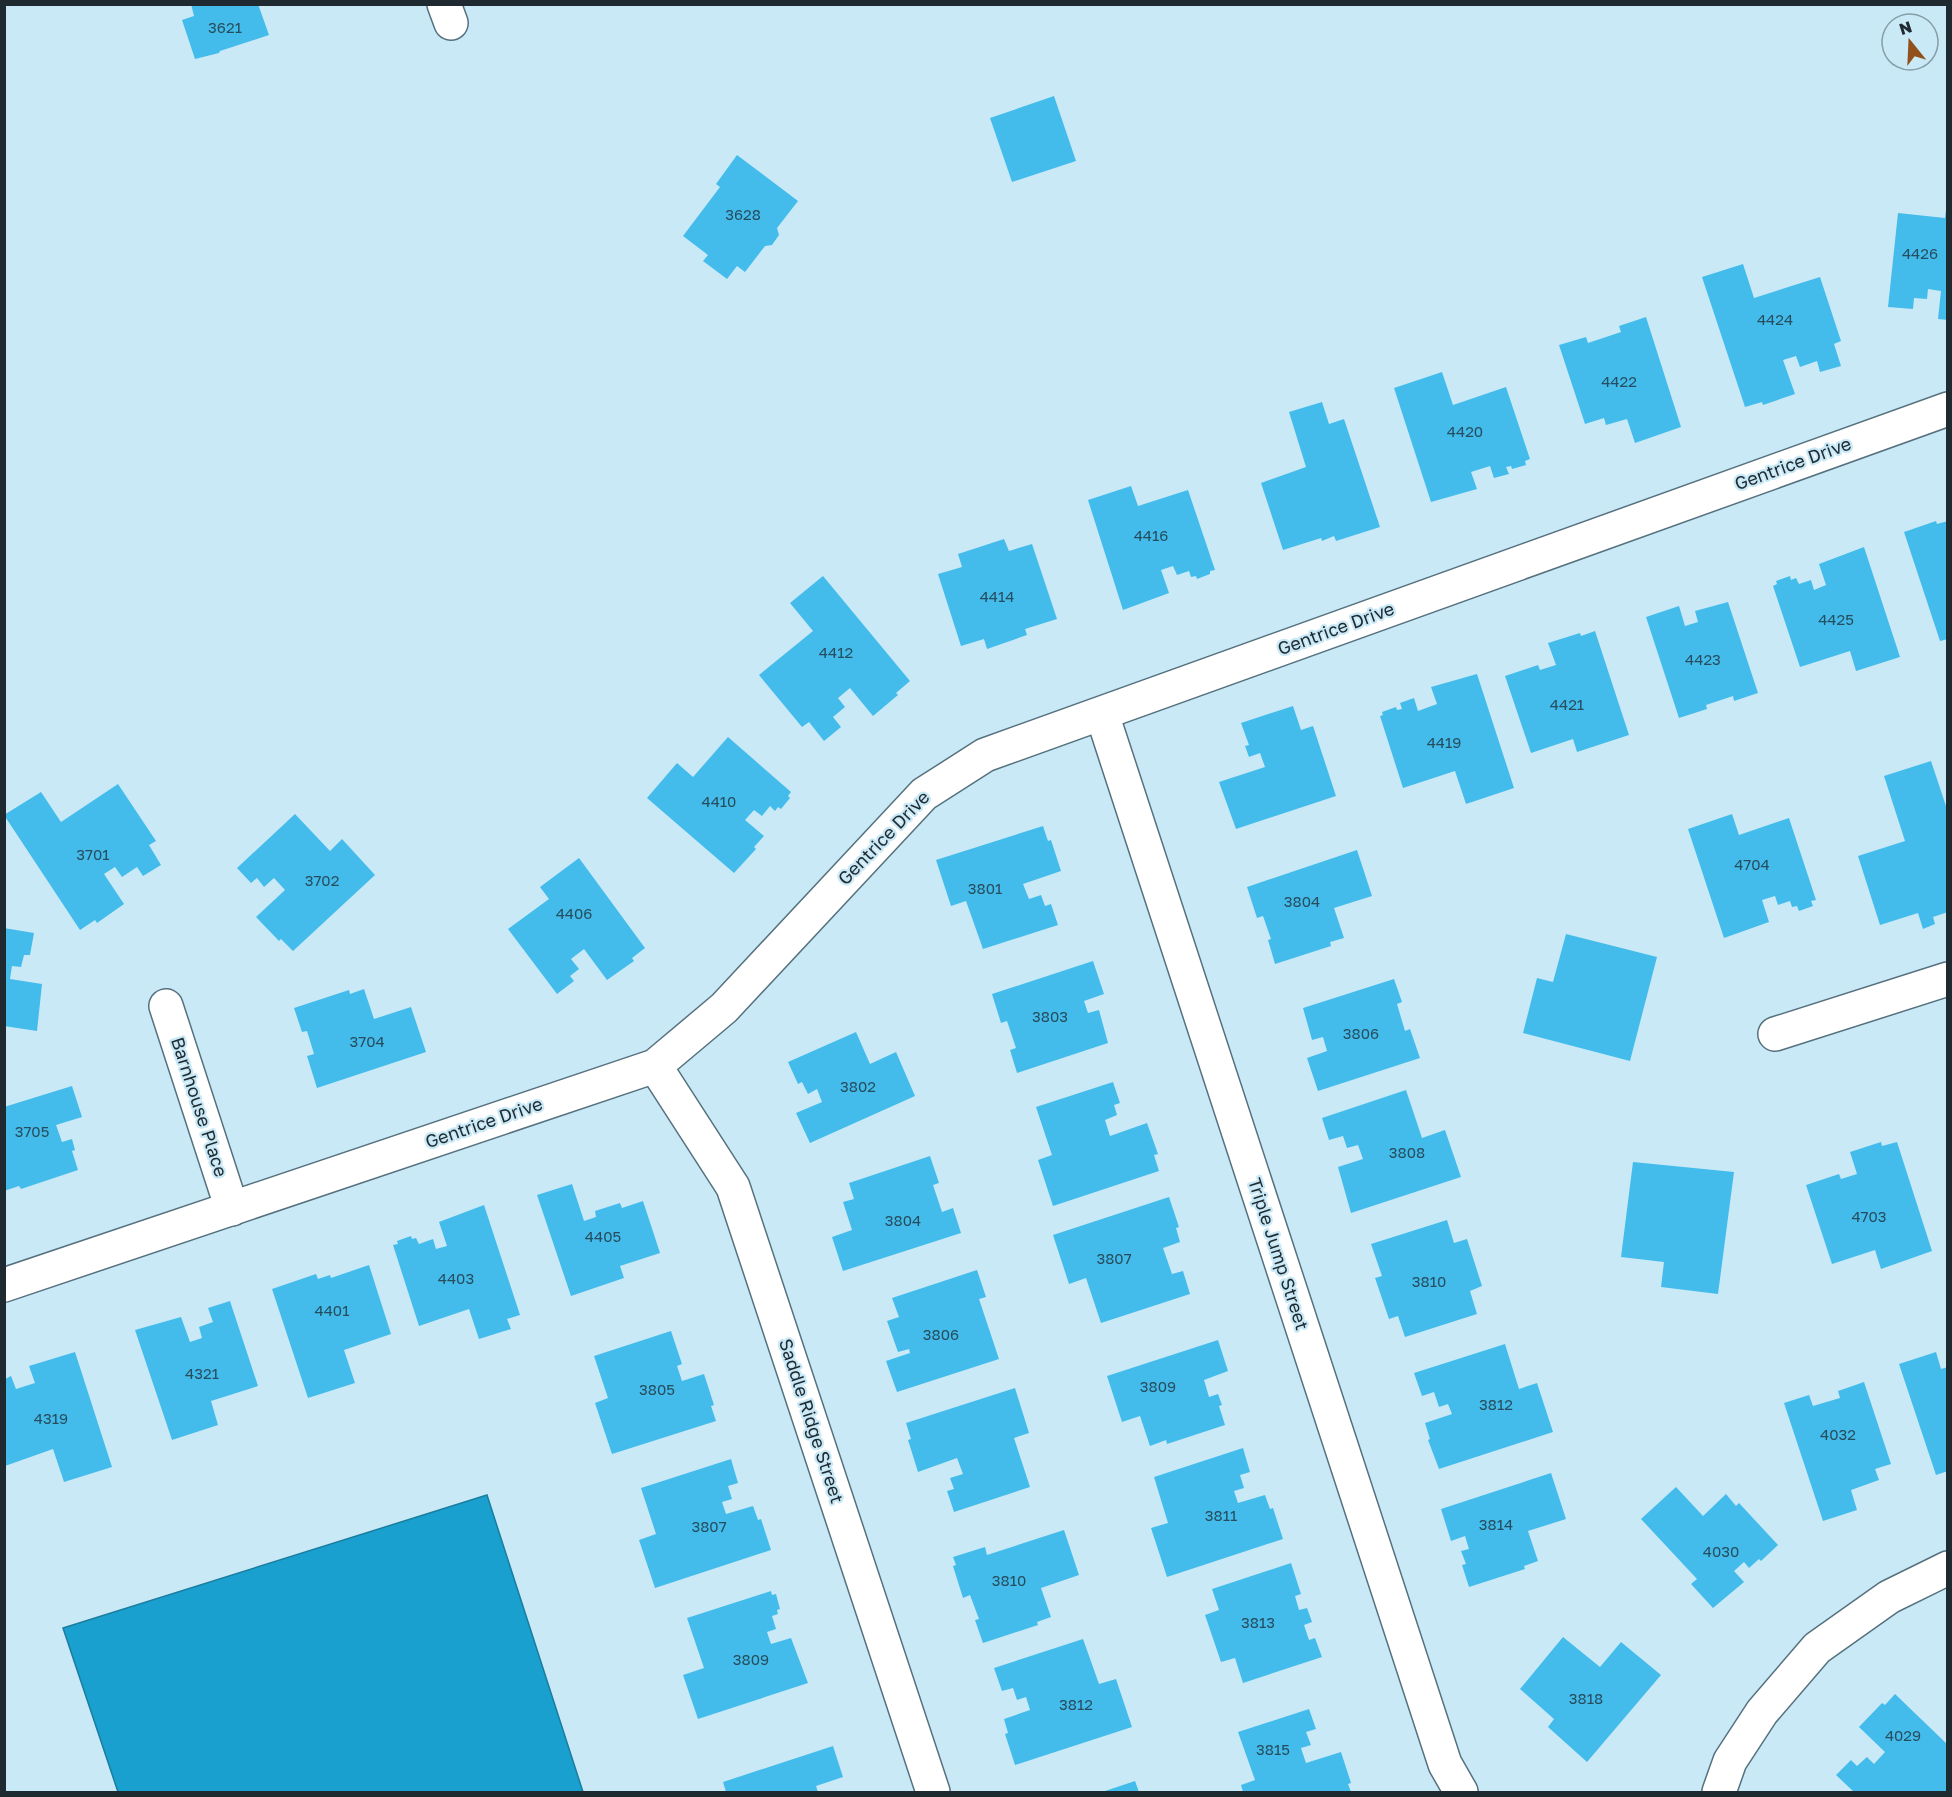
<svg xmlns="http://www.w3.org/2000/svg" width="1952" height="1797" font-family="'Golos Text',sans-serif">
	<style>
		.water { fill: #19a0ce; stroke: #1a7d9f; stroke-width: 1.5 }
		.building { fill: #43bceb }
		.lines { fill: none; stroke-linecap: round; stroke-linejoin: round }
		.minor-casing { stroke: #56717e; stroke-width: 36 }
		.minor { stroke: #fff; stroke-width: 33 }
		.labels { text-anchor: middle; stroke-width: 4.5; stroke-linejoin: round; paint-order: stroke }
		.number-label { font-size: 15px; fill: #274e5f }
		.street-label { font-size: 18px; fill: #1e2a30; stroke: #cae9f7 }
	</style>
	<rect width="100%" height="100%" fill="#cae9f7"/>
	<path class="water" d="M487,1495L583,1792H118L63,1628Z"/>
	<g class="building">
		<path d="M191,4H258L269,35L220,51L219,53L195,59L182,20L194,16Z"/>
		<path d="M1054,96L1076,161L1012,182L990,118Z"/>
		<path d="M737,155L798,201L777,228L779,235L772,245L765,246L745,272L737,266L727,279L703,261L708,255L683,236L720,187L716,184Z"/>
		<path d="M1946,210H1948V320L1938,319L1941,291L1928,289L1927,299L1914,298L1913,309L1888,307L1898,213L1945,218Z"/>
		<path d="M1743,264L1754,298L1820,277L1841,341L1834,344L1841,366L1820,372L1817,361L1800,367L1796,356L1783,360L1795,394L1763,405L1762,402L1745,407L1702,277Z"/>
		<path d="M1646,317L1681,427L1635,443L1627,419L1606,425L1604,418L1585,424L1559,345L1586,337L1588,343L1621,332L1619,326Z"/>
		<path d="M1442,372L1453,405L1506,387L1530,459L1525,461L1526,465L1512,469L1511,466L1506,467L1509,474L1494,478L1490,466L1471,472L1477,489L1431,502L1394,388Z"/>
		<path d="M1322,402L1329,424L1344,419L1380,527L1336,541L1334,536L1322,541L1321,538L1283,550L1261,483L1306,467L1289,412Z"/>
		<path d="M1131,486L1138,506L1188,490L1215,570L1210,571V574L1197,579L1196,576L1191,577L1189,571L1177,575L1173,566L1161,570L1169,593L1123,610L1088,500Z"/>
		<path d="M1936,521L1937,524L1948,521V639L1940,641L1904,532Z"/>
		<path d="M1004,539L1009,551L1032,544L1057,619L1025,629L1027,635L987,649L984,639L961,646L938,574L962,567L958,554Z"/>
		<path d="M1864,547L1900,657L1856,671L1850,651L1800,667L1773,586L1777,584L1776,581L1790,576L1791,580L1796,578L1799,584L1811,580L1814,590L1826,585L1819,564Z"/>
		<path d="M823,576L910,681L896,693L898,695L873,716L850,688L838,698L845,707L833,717L841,727L824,741L809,722L802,727L759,675L813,631L790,603Z"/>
		<path d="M1728,602L1758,693L1734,701L1733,696L1706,705L1707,709L1679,718L1646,617L1679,606L1685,626L1698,622L1695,611Z"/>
		<path d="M1595,631L1629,735L1577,752L1573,739L1531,753L1505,676L1538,665L1540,670L1556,665L1548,643L1580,633L1581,636Z"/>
		<path d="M1477,674L1514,788L1466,804L1455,771L1403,788L1380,716L1383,715L1382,712L1396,707L1397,710L1402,709L1400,703L1414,698L1418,711L1437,704L1431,687Z"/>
		<path d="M1293,706L1301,730L1313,726L1336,796L1236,829L1219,782L1265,767L1260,753L1249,757L1245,746L1249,745L1241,723Z"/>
		<path d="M728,737L791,792L788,796L790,798L781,809L778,807L775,811L770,806L762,816L754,810L745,820L764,836L754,847L756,849L734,873L647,798L677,763L693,777Z"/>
		<path d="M1931,761L1948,812V912L1933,917L1935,924L1923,929L1918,913L1880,925L1858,856L1905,841L1884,776Z"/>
		<path d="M118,784L156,841L149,845L161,865L143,876L137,867L122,877L115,867L104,874L124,904L97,923L95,920L80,930L4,815L41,792L61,822Z"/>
		<path d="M295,814L330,851L342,839L375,875L293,951L281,939L279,941L256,917L285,890L274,878L264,887L257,878L251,883L237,868Z"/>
		<path d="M1732,814L1739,835L1789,818L1816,900L1811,901L1813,906L1799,911L1797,906L1792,907L1790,901L1778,905L1775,896L1762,900L1769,922L1724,938L1688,829Z"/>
		<path d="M1043,826L1048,841L1051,840L1061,871L1023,884L1029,899L1041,895L1045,906L1051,904L1058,925L983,949L966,901L951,906L936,860Z"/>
		<path d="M1357,850L1372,896L1334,908L1344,938L1330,942L1331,946L1275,964L1268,940L1271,939L1263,916L1257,918L1247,887Z"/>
		<path d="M579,858L645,948L632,958L634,961L607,980L584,949L571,959L579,969L570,976L574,981L557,994L508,929L549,899L540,887Z"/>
		<path d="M4,928L34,933L30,955H24L21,967L12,966L10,979L42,984L37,1031L4,1026Z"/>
		<path d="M1566,934L1657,957L1630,1061L1523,1033L1537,978L1553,982Z"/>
		<path d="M1093,961L1104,994L1084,1001L1088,1013L1099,1010L1108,1043L1017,1073L1010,1050L1016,1048L1007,1021L1001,1023L992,994Z"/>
		<path d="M1394,979L1402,1002L1397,1004L1405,1031L1410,1029L1420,1058L1318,1091L1307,1058L1327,1051L1323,1037L1312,1040L1303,1008Z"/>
		<path d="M364,989L374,1019L411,1007L426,1052L317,1088L307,1056L314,1054L307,1031L302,1032L294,1008L349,990L350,994Z"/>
		<path d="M856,1032L870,1064L896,1052L915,1096L810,1143L796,1113L822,1102L817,1089L808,1094L802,1082L798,1084L788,1062Z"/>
		<path d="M1113,1082L1120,1103L1114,1105L1117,1115L1105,1120L1110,1136L1147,1123L1158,1154L1154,1155L1159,1171L1053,1206L1038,1160L1052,1155L1036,1107Z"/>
		<path d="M72,1086L82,1117L56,1125L62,1142L72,1139L75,1150L72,1151L78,1170L21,1189L19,1186L4,1191V1107Z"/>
		<path d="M1406,1090L1422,1138L1445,1130L1461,1177L1351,1213L1338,1167L1363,1159L1358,1145L1347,1148L1343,1136L1329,1140L1322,1118Z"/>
		<path d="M1881,1142L1882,1146L1897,1142L1932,1251L1881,1269L1875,1250L1832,1264L1806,1185L1839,1174L1841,1179L1857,1174L1850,1152Z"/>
		<path d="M930,1156L939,1183L933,1185L942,1212L953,1208L961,1233L843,1271L832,1237L852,1230L843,1202L854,1199L849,1183Z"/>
		<path d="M1633,1162L1734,1172L1718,1294L1661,1287L1664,1262L1621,1257Z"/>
		<path d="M572,1184L584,1221L596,1217L595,1211L620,1203L622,1208L643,1201L660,1253L620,1266L624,1278L571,1296L537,1195Z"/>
		<path d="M1169,1197L1179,1227L1176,1228L1180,1242L1163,1248L1172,1274L1183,1271L1190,1294L1101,1323L1086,1278L1069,1284L1053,1235Z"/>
		<path d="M484,1205L520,1315L507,1319L511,1329L479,1339L469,1309L419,1326L393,1245L398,1244L397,1241L411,1236L412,1239L416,1238L419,1244L433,1239L436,1249L447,1246L439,1222Z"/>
		<path d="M1447,1220L1454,1243L1467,1239L1482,1286L1470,1291L1477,1314L1405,1337L1398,1316L1389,1319L1375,1278L1382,1276L1371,1244Z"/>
		<path d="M369,1265L391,1334L344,1350L355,1383L308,1398L272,1289L316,1274L318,1279L330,1275L331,1278Z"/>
		<path d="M977,1270L986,1297L979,1299L999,1359L897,1392L886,1361L910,1353L909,1349L898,1352L887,1321L899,1317L892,1298Z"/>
		<path d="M230,1301L258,1386L211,1401L218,1425L172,1440L135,1330L181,1317L190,1342L202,1338L199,1327L213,1322L208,1308Z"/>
		<path d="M671,1331L682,1364L677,1366L682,1381L704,1374L714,1405L711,1406L716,1421L612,1454L595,1403L608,1398L594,1356Z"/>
		<path d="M1218,1340L1228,1371L1204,1380L1209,1397L1218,1394L1222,1405L1219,1406L1225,1425L1167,1444L1166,1440L1150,1446L1140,1416L1122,1422L1107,1376Z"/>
		<path d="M1505,1344L1519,1389L1537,1383L1553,1432L1439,1469L1428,1440L1430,1439L1425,1423L1452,1414L1448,1404L1439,1407L1434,1392L1422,1396L1414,1373Z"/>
		<path d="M75,1352L112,1467L64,1482L53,1449L5,1466V1379L11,1376L16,1389L35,1383L29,1366Z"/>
		<path d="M1936,1352L1941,1369L1948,1367V1471L1936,1475L1899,1364Z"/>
		<path d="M1864,1382L1891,1464L1875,1469L1879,1480L1851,1490L1857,1510L1823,1521L1784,1403L1809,1395L1813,1406L1840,1398L1838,1391Z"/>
		<path d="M1015,1388L1029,1433L1014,1438L1030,1487L954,1512L947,1491L954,1489L950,1478L963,1474L957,1458L918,1472L908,1440L911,1439L906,1423Z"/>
		<path d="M1243,1448L1250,1472L1240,1475L1244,1488L1234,1491L1238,1503L1265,1495L1270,1509L1273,1508L1283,1539L1167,1577L1151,1528L1168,1523L1154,1477Z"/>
		<path d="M731,1459L738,1483L728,1486L732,1499L722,1502L726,1514L753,1506L758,1520L761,1519L771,1550L655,1588L639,1540L656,1534L641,1488Z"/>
		<path d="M1551,1473L1566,1519L1528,1531L1538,1561L1524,1566L1525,1569L1469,1587L1462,1565L1466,1564L1461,1551L1469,1549L1465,1536L1451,1541L1441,1509Z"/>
		<path d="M1676,1487L1703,1516L1726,1494L1736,1506L1739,1503L1778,1545L1761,1561L1759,1559L1749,1568L1744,1562L1734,1571L1744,1582L1713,1608L1691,1584L1697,1579L1641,1519Z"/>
		<path d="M1064,1530L1079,1575L1041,1588L1051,1617L1037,1622L1038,1625L983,1643L975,1620L979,1619L970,1595L963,1598L953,1566L956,1565L953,1557L985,1547L987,1555Z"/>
		<path d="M1291,1563L1301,1594L1295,1596L1299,1610L1307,1608L1312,1622L1304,1625L1309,1640L1315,1638L1322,1657L1243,1683L1235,1658L1221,1662L1205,1615L1219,1610L1212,1589Z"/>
		<path d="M771,1591L772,1595L776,1594L780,1609L777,1610L778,1614L772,1616L776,1629L767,1632L771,1644L791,1638L808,1683L698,1719L683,1675L704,1668L687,1618Z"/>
		<path d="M1563,1637L1600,1667L1621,1642L1661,1675L1587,1762L1548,1727L1554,1719L1520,1689Z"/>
		<path d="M1083,1639L1099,1684L1116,1679L1132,1727L1015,1765L1005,1734L1008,1733L1004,1719L1030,1710L1026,1697L1017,1700L1013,1688L1002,1691L994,1668Z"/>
		<path d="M1895,1694L1948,1745V1792H1854L1836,1775L1851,1760L1857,1766L1867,1757L1874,1764L1885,1752L1859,1727L1882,1703L1885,1705Z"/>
		<path d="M1309,1709L1316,1729L1306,1732L1311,1745L1301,1748L1306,1763L1341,1752L1351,1783L1348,1784L1351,1792H1243L1241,1785L1255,1780L1238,1732Z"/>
		<path d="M833,1746L843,1777L816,1786L818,1792H726L723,1782Z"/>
		<path d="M1135,1781L1139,1792H1102Z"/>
	</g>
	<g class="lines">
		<g class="minor-casing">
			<g id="minor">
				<path d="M444,4L451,23"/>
				<path d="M1102,714L1445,1764L1461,1792"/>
				<path d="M166,1006L232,1209"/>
				<path d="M1775,1034L1948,979"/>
				<path d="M655,1066L733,1187L933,1792"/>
				<path d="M4,1285L655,1066L724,1008L924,794L985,755L1948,409"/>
				<path d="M1719,1792L1730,1761L1762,1712L1817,1648L1889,1597L1948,1568"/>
			</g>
		</g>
		<use href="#minor" class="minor"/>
	</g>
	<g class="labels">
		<g class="number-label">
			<text x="225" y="33">3621</text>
			<text x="743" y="220">3628</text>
			<text x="1920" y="259">4426</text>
			<text x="1775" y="325">4424</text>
			<text x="1619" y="387">4422</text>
			<text x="1465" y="437">4420</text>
			<text x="1151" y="541">4416</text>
			<text x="997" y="602">4414</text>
			<text x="1836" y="625">4425</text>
			<text x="836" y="658">4412</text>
			<text x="1703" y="665">4423</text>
			<text x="1567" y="710">4421</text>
			<text x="1444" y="748">4419</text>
			<text x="719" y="807">4410</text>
			<text x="93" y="860">3701</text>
			<text x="1752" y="870">4704</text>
			<text x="322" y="886">3702</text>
			<text x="985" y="894">3801</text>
			<text x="1302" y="907">3804</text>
			<text x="574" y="919">4406</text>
			<text x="1050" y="1022">3803</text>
			<text x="1361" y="1039">3806</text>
			<text x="367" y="1047">3704</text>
			<text x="858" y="1092">3802</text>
			<text x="32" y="1137">3705</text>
			<text x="1407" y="1158">3808</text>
			<text x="1869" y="1222">4703</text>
			<text x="903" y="1226">3804</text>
			<text x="603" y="1242">4405</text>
			<text x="1114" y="1264">3807</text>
			<text x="456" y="1284">4403</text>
			<text x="1429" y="1287">3810</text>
			<text x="332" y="1316">4401</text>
			<text x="941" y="1340">3806</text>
			<text x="202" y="1379">4321</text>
			<text x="1158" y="1392">3809</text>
			<text x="657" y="1395">3805</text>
			<text x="1496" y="1410">3812</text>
			<text x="51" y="1424">4319</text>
			<text x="1838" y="1440">4032</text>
			<text x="1221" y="1521">3811</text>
			<text x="1496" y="1530">3814</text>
			<text x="709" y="1532">3807</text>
			<text x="1721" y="1557">4030</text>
			<text x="1009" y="1586">3810</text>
			<text x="1258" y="1628">3813</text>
			<text x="751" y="1665">3809</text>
			<text x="1586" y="1704">3818</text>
			<text x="1076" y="1710">3812</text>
			<text x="1903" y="1741">4029</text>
			<text x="1273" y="1755">3815</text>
		</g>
		<g class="street-label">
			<text transform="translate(1793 464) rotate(-20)" y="6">Gentrice Drive</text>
			<text transform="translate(1336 629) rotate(-20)" y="6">Gentrice Drive</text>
			<text transform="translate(884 838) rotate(-46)" y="6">Gentrice Drive</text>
			<text transform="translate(199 1107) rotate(72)" y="6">Barnhouse Place</text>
			<text transform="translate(484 1123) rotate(-19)" y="6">Gentrice Drive</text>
			<text transform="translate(1278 1254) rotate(72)" y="6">Triple Jump Street</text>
			<text transform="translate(811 1421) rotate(72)" y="6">Saddle Ridge Street</text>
		</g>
	</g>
	<rect width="1952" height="1797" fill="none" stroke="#1e2a30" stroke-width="12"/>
	<g transform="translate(1910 42) rotate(342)"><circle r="28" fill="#cae9f7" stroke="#859da7" stroke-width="1.5"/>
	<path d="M0-4.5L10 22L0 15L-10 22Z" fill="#91501c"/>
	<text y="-9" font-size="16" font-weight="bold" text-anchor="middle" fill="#1e2a30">N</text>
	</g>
</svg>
